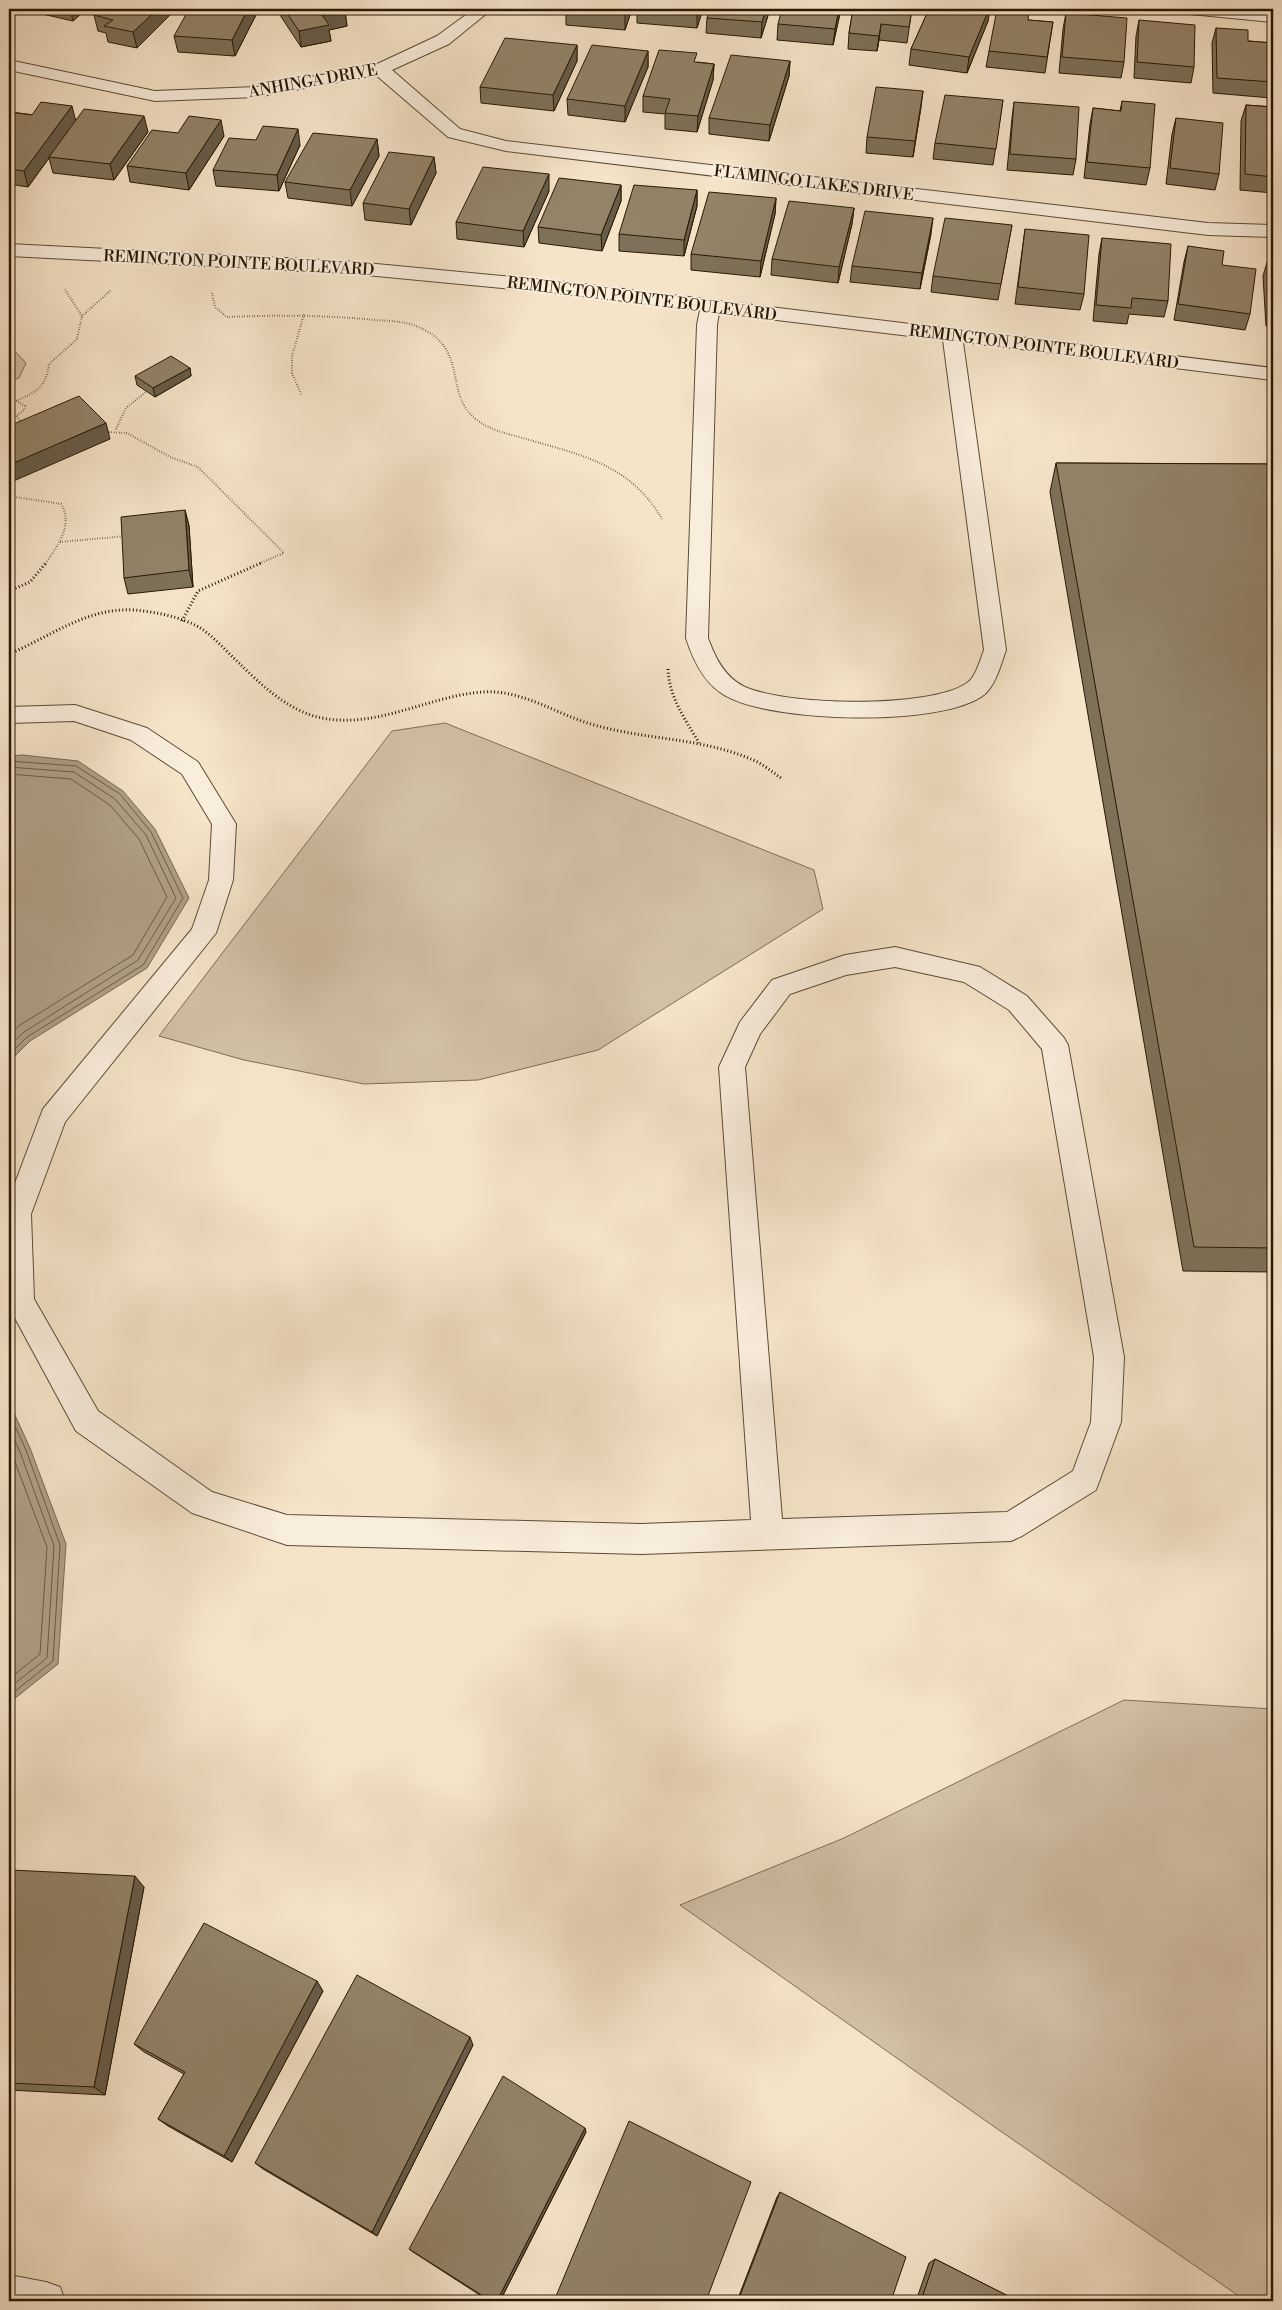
<svg xmlns="http://www.w3.org/2000/svg" width="1282" height="2310" font-family="'Libre Bodoni',serif">
	<style>
		.green { fill: #d3c1a7; stroke: #7e6d54 }
		.water { fill: #b09f85; stroke: #7a6951 }
		.lines { fill: none; stroke-linecap: round; stroke-linejoin: round }
		.shore { stroke: #6c5c44; stroke-width: 1 }
		.minor-casing { stroke: #5c4c34; stroke-width: 2 }
		.path-far1 { stroke: #281902; stroke-width: 2; stroke-dasharray: 0.5 2; stroke-linecap: butt }
		.path { stroke: #281902; stroke-width: 3; stroke-dasharray: 1 2.5; stroke-linecap: butt }
		.minor { fill: #f9eddc; fill-rule: evenodd }
		.wall { fill: #7e715a; stroke: #281902 }
		.shaded-wall { fill: #675c4a; stroke: #281902 }
		.building { fill: #938369; stroke: #281902 }
		.labels { text-anchor: middle; stroke-width: 4; stroke-linejoin: round; paint-order: stroke }
		.far-street-label { font-size: 16px; fill: #281902; stroke: #f9eddc }
	</style>
	<rect width="100%" height="100%" fill="#f6e4c9"/>
	<filter id="stains"><feTurbulence type="fractalNoise" baseFrequency=".004" numOctaves="4"/><feColorMatrix values="0 0 0 0 .2 0 0 0 0 .09 0 0 0 0 .02 0 0 0 .5 -.17"/></filter>
	<radialGradient id="worn" r=".72"><stop offset=".6" stop-color="#630" stop-opacity="0"/><stop offset="1" stop-color="#630" stop-opacity=".3"/></radialGradient>
	<g class="green">
		<path d="M9,345L26,363L19,378L9,382Z"/>
		<path d="M445,723L814,870L823,909L598,1050L478,1080L364,1084L244,1060L159,1036L392,731Z"/>
		<path d="M1124,1700L1273,1709V2301H1246L986,2121L680,1905L844,1838Z"/>
	</g>
	<g class="water">
		<path d="M23,755L78,761L123,791L155,829L189,898L147,968L30,1041L9,1062V756Z"/>
		<path d="M9,1402L30,1448L66,1544L58,1664L9,1703Z"/>
	</g>
	<g class="lines">
		<g class="shore">
			<path d="M9,761L76,766L120,794L151,832L183,898L143,965L27,1037L9,1055"/>
			<path d="M9,767L74,772L115,799L146,835L176,898L138,960L24,1032L9,1046"/>
			<path d="M9,774L71,779L110,805L139,839L167,897L133,955L20,1025L9,1036"/>
			<path d="M9,1413L26,1450L60,1545L53,1661L9,1696"/>
			<path d="M9,1428L20,1452L54,1546L47,1658L9,1688"/>
			<path d="M9,1446L47,1547L40,1654L9,1679"/>
		</g>
		<g class="minor-casing">
			<g id="minor">
				<path d="M474,9H492L449,44L392,70L460,129L506,141L1208,223L1273,225V237L1208,235L506,151L448,137L376,75L256,97L155,101L9,70V60L155,91L256,87L375,65L437,36Z"/>
				<path d="M1182,9H1239L1273,12V22L1190,14L1184,12Z"/>
				<path d="M9,244L345,261L565,282L1273,368V380L963,342L1006,650C1001,664 996,684 985,694C944,728 770,722 726,696C704,684 693,660 686,638L697,325L700,310L565,294L345,273L9,256ZM719,313L943,340L984,650C980,660 976,677 967,683C930,709 783,706 743,686C724,676 715,657 708,638L717,325Z"/>
				<path d="M75,705L147,728L198,762L236,824L233,880L216,933L65,1122L31,1214L34,1299L98,1411L212,1492L287,1515L641,1524L751,1520L719,1067L740,1022L772,980L845,955L895,947L980,967L1027,996L1064,1038L1068,1045L1124,1357L1121,1422L1096,1490L1022,1536L1011,1541L641,1554L287,1545L192,1513L76,1431L9,1307V1199L43,1109L192,929L209,880L212,824L182,774L131,740L74,721L9,723V707ZM895,967L964,982L1009,1010L1042,1049L1094,1357L1091,1422L1073,1471L1007,1512L782,1519L745,1067L760,1034L790,994L846,975Z"/>
				<path d="M9,2275L46,2282L60,2287L65,2301H9Z"/>
			</g>
		</g>
		<g class="path-far1">
			<path d="M212,293L215,307L227,317C276,315 326,315 375,320C389,321 403,321 416,326C471,347 442,394 477,420C491,431 510,434 526,439C582,455 631,465 662,519"/>
			<path d="M82,316L111,290"/>
			<path d="M301,394L292,373V356L304,314"/>
			<path d="M16,401L25,406L24,410L16,416"/>
			<path d="M9,404C31,394 46,391 49,364L77,339L82,316L64,288"/>
			<path d="M9,416H16L23,423"/>
			<path d="M116,429L126,408L147,391"/>
			<path d="M104,432L127,433L170,457L198,467L284,553L258,564"/>
			<path d="M9,496L61,504C74,525 57,547 45,564"/>
			<path d="M60,542L126,536"/>
		</g>
		<g class="path">
			<path d="M9,591L30,582L46,563"/>
			<path d="M182,621L198,591L261,563"/>
			<path d="M9,654C50,637 87,607 134,610C156,612 183,617 202,629C216,639 227,652 239,663C261,685 290,712 322,718C377,729 429,696 482,692C524,689 558,716 598,726C649,740 703,738 753,760C763,764 772,772 781,778"/>
			<path d="M668,669C669,697 685,719 699,743"/>
		</g>
		<use href="#minor" class="minor"/>
	</g>
	<g class="wall">
		<path d="M18,9H37L34,12Z"/>
		<path d="M37,9H86L73,21L38,13Z"/>
		<path d="M93,9H175V10L137,48L108,42L106,33L98,31L94,15L99,10Z"/>
		<path d="M276,9H344L345,11L347,26L329,30L331,41L301,47Z"/>
		<path d="M566,9H632L625,30L566,25Z"/>
		<path d="M637,9H703L697,28L637,23Z"/>
		<path d="M770,9L761,38L706,33L707,18Z"/>
		<path d="M841,9L833,45L777,40L778,24Z"/>
		<path d="M853,9H912L907,43L879,40L877,51L848,49L849,33Z"/>
		<path d="M929,9H990L988,21L967,73L909,65L911,49Z"/>
		<path d="M258,11L235,56L178,52L174,36Z"/>
		<path d="M1066,13L1124,62L1121,78L1059,73L1063,29Z"/>
		<path d="M1028,20L1053,22L1045,73L986,67L989,51Z"/>
		<path d="M1139,20L1194,67L1191,83L1134,78L1136,36Z"/>
		<path d="M1216,28L1248,41L1273,43V89L1271,98L1213,93L1212,43Z"/>
		<path d="M577,45V61L554,111L481,103L480,87Z"/>
		<path d="M648,51V67L625,122L568,115L567,99Z"/>
		<path d="M790,61L789,76L769,141L709,134V118Z"/>
		<path d="M697,62L714,64L713,80L697,132L665,129V114L643,112V96Z"/>
		<path d="M1003,100L993,165L933,159L935,143Z"/>
		<path d="M1122,101L1150,168L1146,185L1084,178L1090,124L1093,108L1120,111Z"/>
		<path d="M1014,102L1076,159L1073,175L1007,170L1012,118Z"/>
		<path d="M9,104L11,111L10,112L76,120L148,132L114,180L53,173L49,158L28,187L9,184Z"/>
		<path d="M1246,105L1273,107V193L1240,190L1241,121Z"/>
		<path d="M921,107L913,157L866,153L867,137Z"/>
		<path d="M1176,118L1219,174L1215,190L1166,184L1172,134Z"/>
		<path d="M178,133L224,136L189,190L130,182L127,166Z"/>
		<path d="M377,139L379,156L352,206L288,198L285,182Z"/>
		<path d="M256,140L300,145L279,191L216,186L213,170Z"/>
		<path d="M434,157L436,173L411,225L365,220L363,203Z"/>
		<path d="M621,185V201L602,251L539,243L538,227Z"/>
		<path d="M697,190V206L684,256L619,251V234Z"/>
		<path d="M549,191L524,247L457,239L456,222Z"/>
		<path d="M776,198L775,214L760,277L691,270V254Z"/>
		<path d="M854,208L852,224L838,283L771,275L772,259Z"/>
		<path d="M1012,225L998,300L931,292L933,276Z"/>
		<path d="M1025,229L1084,294L1080,310L1015,304Z"/>
		<path d="M931,234L920,289L850,282L852,266Z"/>
		<path d="M1102,238L1168,301L1164,317L1129,314L1127,324L1093,321L1099,254Z"/>
		<path d="M1188,246L1222,265L1250,314L1245,330L1174,320L1184,262Z"/>
		<path d="M1268,259L1273,260V327L1266,326L1263,276Z"/>
		<path d="M190,368L191,376L155,397L137,385L135,376Z"/>
		<path d="M1056,463L1273,464V1272L1183,1271L1050,492Z"/>
		<path d="M185,510L189,526L193,587L128,594L124,578Z"/>
		<path d="M9,1879L144,1887L105,2095L9,2090Z"/>
		<path d="M323,1991L232,2162L168,2126L158,2119L184,2074L144,2052L134,2044Z"/>
		<path d="M473,2045L377,2236L263,2169L255,2163Z"/>
		<path d="M586,2132L500,2301H489L413,2252L409,2249Z"/>
		<path d="M780,2192L891,2301H737L777,2197Z"/>
		<path d="M935,2259L1018,2301H916L929,2263Z"/>
	</g>
	<g class="shaded-wall">
		<path d="M70,9H86L73,21Z"/>
		<path d="M158,9H175V10L137,48L133,32Z"/>
		<path d="M248,9H257L258,11L235,56L232,40Z"/>
		<path d="M627,9H632L625,30V14Z"/>
		<path d="M699,9H703L697,28V12Z"/>
		<path d="M766,9H770L761,38L762,22Z"/>
		<path d="M839,9H841L833,45L835,29Z"/>
		<path d="M989,9H990L988,21L967,73L969,57Z"/>
		<path d="M345,11L347,26L329,30L331,41L301,47L299,31L322,15Z"/>
		<path d="M881,24L879,40L877,51L879,36Z"/>
		<path d="M577,45V61L554,111L553,95Z"/>
		<path d="M648,51V67L625,122V106Z"/>
		<path d="M790,61L789,76L769,141L770,125Z"/>
		<path d="M714,64L713,80L697,132L698,116Z"/>
		<path d="M923,91L921,107L913,157L915,141Z"/>
		<path d="M9,104L11,111L9,114Z"/>
		<path d="M72,106L76,122L49,157V158L28,187L24,171Z"/>
		<path d="M144,116L148,132L114,180L110,164Z"/>
		<path d="M221,120L224,136L189,190L186,173Z"/>
		<path d="M298,129L300,145L279,191L277,175Z"/>
		<path d="M377,139L379,156L352,206L350,190Z"/>
		<path d="M434,157L436,173L411,225L409,209Z"/>
		<path d="M549,174V191L524,247L523,231Z"/>
		<path d="M621,185V201L602,251L601,235Z"/>
		<path d="M697,190V206L684,256V240Z"/>
		<path d="M776,198L775,214L760,277L761,261Z"/>
		<path d="M854,208L852,224L838,283L839,267Z"/>
		<path d="M933,218L931,234L920,289L922,273Z"/>
		<path d="M190,368L191,376L155,397L153,388Z"/>
		<path d="M106,423L110,439L9,483V465Z"/>
		<path d="M185,510L189,526L193,587L189,570Z"/>
		<path d="M135,1876L144,1887L105,2095L94,2087Z"/>
		<path d="M317,1981L323,1991L232,2162L224,2156Z"/>
		<path d="M470,2037L473,2045L377,2236L372,2232Z"/>
		<path d="M585,2128L586,2132L500,2301H497Z"/>
	</g>
	<g class="building">
		<path d="M100,9H158L133,32L104,26L113,20L94,15Z"/>
		<path d="M189,9H248L232,40L174,36Z"/>
		<path d="M284,9H344L345,11L322,15L329,25L299,31Z"/>
		<path d="M565,9H627L625,14Z"/>
		<path d="M655,9H699L697,12Z"/>
		<path d="M710,9H766L762,22L707,18Z"/>
		<path d="M782,9H839L835,29L778,24Z"/>
		<path d="M853,9H912L909,27L881,24L879,36L849,33Z"/>
		<path d="M929,9H989L969,57L911,49Z"/>
		<path d="M997,9H1029L1028,20L1053,22L1047,57L989,51Z"/>
		<path d="M1066,13L1127,18L1124,62L1062,57Z"/>
		<path d="M1139,20L1195,25L1194,67L1137,62Z"/>
		<path d="M1216,28L1248,30V41L1273,43V82L1217,78Z"/>
		<path d="M505,38L577,45L553,95L480,87Z"/>
		<path d="M592,45L648,51L625,106L567,99Z"/>
		<path d="M659,50L697,53L694,62L714,64L698,116L665,113L670,99L643,96Z"/>
		<path d="M731,55L790,61L770,125L709,118Z"/>
		<path d="M876,87L923,91L915,141L867,137Z"/>
		<path d="M945,95L1003,100L996,149L935,143Z"/>
		<path d="M1122,101L1155,104L1150,168L1087,162L1093,108L1121,111Z"/>
		<path d="M41,102L72,106L24,171L9,169V112L32,115Z"/>
		<path d="M1014,102L1079,107L1076,159L1010,154Z"/>
		<path d="M1246,105L1273,107V177L1245,174Z"/>
		<path d="M84,109L144,116L110,164L49,157Z"/>
		<path d="M189,116L221,120L186,173L127,166L152,130L178,133Z"/>
		<path d="M1176,118L1223,123L1219,174L1170,168Z"/>
		<path d="M263,126L298,129L277,175L213,170L229,138L256,140Z"/>
		<path d="M313,133L377,139L350,190L285,182Z"/>
		<path d="M389,152L434,157L409,209L363,203Z"/>
		<path d="M483,167L549,174L523,231L456,222Z"/>
		<path d="M559,178L621,185L601,235L538,227Z"/>
		<path d="M634,185L697,190L684,240L619,234Z"/>
		<path d="M709,192L776,198L761,261L691,254Z"/>
		<path d="M789,201L854,208L839,267L772,259Z"/>
		<path d="M865,211L933,218L922,273L852,266Z"/>
		<path d="M945,218L1012,225L1001,284L933,276Z"/>
		<path d="M1025,229L1089,235L1084,294L1018,287Z"/>
		<path d="M1102,238L1171,244L1168,301L1132,298L1131,308L1096,305Z"/>
		<path d="M1188,246L1224,251L1222,265L1256,269L1250,314L1178,304Z"/>
		<path d="M1268,259L1273,260V310H1271Z"/>
		<path d="M171,356L190,368L153,388L135,376Z"/>
		<path d="M79,396L106,423L9,465V426Z"/>
		<path d="M1056,463L1273,464V641H1272L1273,647V1248L1194,1247Z"/>
		<path d="M185,510L189,570L124,578L121,517Z"/>
		<path d="M11,1870L135,1876L94,2087L9,2083V1879Z"/>
		<path d="M204,1923L317,1981L224,2156L158,2119L185,2072L134,2044Z"/>
		<path d="M357,1975L470,2037L372,2232L255,2163Z"/>
		<path d="M503,2076L585,2128L497,2301H491L409,2249Z"/>
		<path d="M629,2121L751,2182L706,2301H554Z"/>
		<path d="M780,2192L906,2257L891,2301H738Z"/>
		<path d="M935,2259L1018,2301H921Z"/>
	</g>
	<g class="labels">
		<g class="far-street-label">
			<text transform="translate(313 80) rotate(-10)" y="6">ANHINGA DRIVE</text>
			<text transform="translate(814 182) rotate(7)" y="6">FLAMINGO LAKES DRIVE</text>
			<text transform="translate(239 262) rotate(3)" y="6">REMINGTON POINTE BOULEVARD</text>
			<text transform="translate(642 298) rotate(7)" y="6">REMINGTON POINTE BOULEVARD</text>
			<text transform="translate(1044 346) rotate(7)" y="6">REMINGTON POINTE BOULEVARD</text>
		</g>
	</g>
	<rect width="1282" height="2310" fill="none" stroke="#f6e4c9" stroke-width="30"/>
	<rect x="10" y="10" width="1262" height="2290" fill="none" stroke="#281902" stroke-width="2.5"/>
	<rect x="15" y="15" width="1252" height="2280" fill="none" stroke="#281902"/>
	<rect width="100%" height="100%" filter="url(#stains)"/>
	<rect width="100%" height="100%" fill="url(#worn)"/>
</svg>
